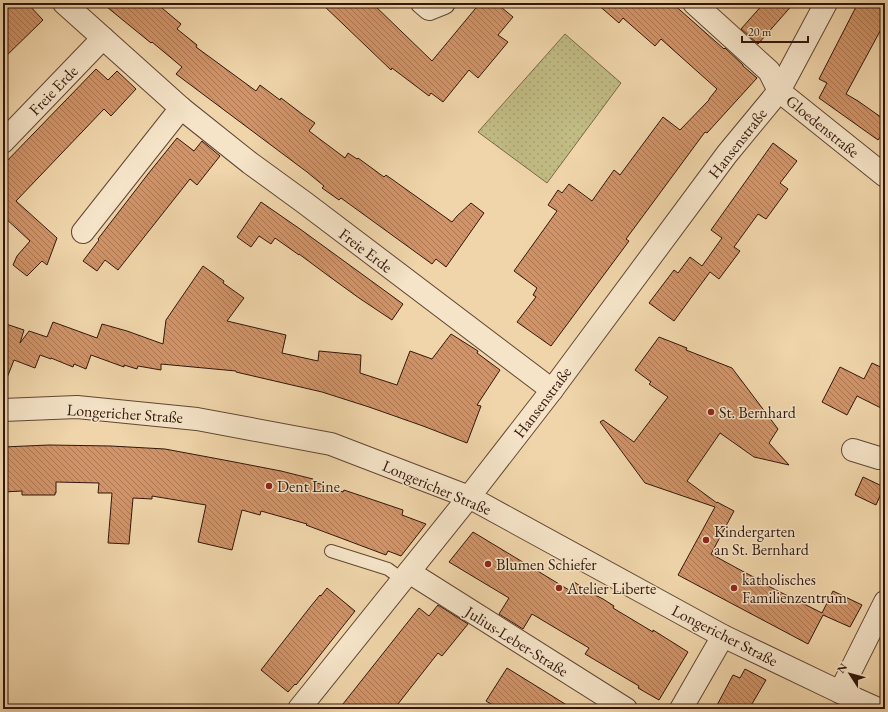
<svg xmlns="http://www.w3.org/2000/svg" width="888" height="712" font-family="'EB Garamond',serif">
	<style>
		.grass { fill: url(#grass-dots); stroke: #7a6948 }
		.building { fill: url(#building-back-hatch); stroke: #33170c }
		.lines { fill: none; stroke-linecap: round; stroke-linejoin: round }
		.service-casing { stroke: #624634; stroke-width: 14 }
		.minor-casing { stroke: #624634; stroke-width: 24 }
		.service { stroke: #f5e4c8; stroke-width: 12 }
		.minor { stroke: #f5e4c8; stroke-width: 22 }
		.poi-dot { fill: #8f2418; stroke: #f5e4c8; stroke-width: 1.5 }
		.labels { text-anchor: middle; stroke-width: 3; stroke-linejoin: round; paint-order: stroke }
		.street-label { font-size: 16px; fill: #33170c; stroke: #f5e4c8 }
		.poi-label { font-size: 16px; fill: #33170c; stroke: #f5e4c8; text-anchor: start }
	</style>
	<defs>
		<pattern id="grass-dots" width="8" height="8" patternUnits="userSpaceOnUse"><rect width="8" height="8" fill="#c1bb84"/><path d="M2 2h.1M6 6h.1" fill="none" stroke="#a6a071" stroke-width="1.8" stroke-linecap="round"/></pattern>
		<pattern id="building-back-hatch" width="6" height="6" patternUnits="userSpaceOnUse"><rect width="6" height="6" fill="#d19367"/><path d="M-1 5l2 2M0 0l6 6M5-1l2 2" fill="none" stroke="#aa7753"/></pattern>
	</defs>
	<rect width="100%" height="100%" fill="#f0d5aa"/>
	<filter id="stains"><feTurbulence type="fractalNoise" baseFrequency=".005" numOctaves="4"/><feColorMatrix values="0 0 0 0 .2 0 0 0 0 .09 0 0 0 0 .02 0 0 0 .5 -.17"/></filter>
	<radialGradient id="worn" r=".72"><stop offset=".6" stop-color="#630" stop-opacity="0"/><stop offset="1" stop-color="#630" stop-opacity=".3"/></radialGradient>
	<path class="grass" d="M565,34L621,83L547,183L478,132Z"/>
	<g class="building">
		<path d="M10,3H27L43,20L3,59V10Z"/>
		<path d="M102,3H156L181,24L177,29L197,45L196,47L256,91L260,85L280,100L281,98L306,117L315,123L309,131L345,158L348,153L357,159L358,158L384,177L386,175L452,222L457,216L471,203L484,213L446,267L436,259L432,264L341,198L339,200L322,188L324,186L307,172L176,74L182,67L152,42L151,43Z"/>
		<path d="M321,3H372L432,61L480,3H496L513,17L498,35L508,42L478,78L469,70L443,102L431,93L429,96L392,68L391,70Z"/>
		<path d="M596,3H672L724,49L725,48L743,65V66L757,78L707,133L705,132L626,239L629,241L551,346L517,322L536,297L533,295L537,288L514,271L557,211L548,205L558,190L562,193L569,184L592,201L614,170L620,175L663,117L680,130L709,100V99L717,89L661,39L655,46L623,18L619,23Z"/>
		<path d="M764,3H794L758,44L741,29Z"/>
		<path d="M858,3H885V22L846,94L858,101L885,120V130L878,140L819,98L827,83L819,79Z"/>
		<path d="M96,69L108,80L117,71L136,89L111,116L104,109L16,201L57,238L47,265L42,261L27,276L13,265L17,256L30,241L3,216V165Z"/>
		<path d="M177,138L194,151L202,141L220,156L197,185L190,179L118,270L105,260L97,271L83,261L99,240L98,239L148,174Z"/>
		<path d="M773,143L797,161L780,183L788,189L766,219L758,214L734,247L740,251L719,279L710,272L674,321L649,303L674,270L678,273L690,257L702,266L722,238L711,230Z"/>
		<path d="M261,202L300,229L403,304L392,320L359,298L330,277L299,254V255L275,238L271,244L259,236L251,247L237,237Z"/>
		<path d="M203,266L224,281L223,283L244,298L227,321L286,335L282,353L318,361L319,351L361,355L360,373L397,385L410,351L432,359L451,334L478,351L477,353L500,370L477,405L481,406L467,443L423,426L369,407L322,392L236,372V371L161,364V370L138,366L137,369L124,365V367L91,355L86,369L74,364L73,367L51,358V359L40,355L35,368L14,360L5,383L3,382V323L24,330L20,343L29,331L47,337L53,322L97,338L102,324L127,331L163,344L166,320Z"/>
		<path d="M659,337L687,348L686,350L732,368L778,429L769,443L789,465L754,457L720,433L687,481L717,503V502L734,511L711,554L744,572L767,584L766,585L822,613L833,591L862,605L850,627L823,615L808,644L678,575L715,507L645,483L600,422L603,420L634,442L668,397L649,384L651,382L635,370Z"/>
		<path d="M872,363L885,369V410L857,396L847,415L822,402L840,367L864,379Z"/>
		<path d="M49,445L111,446L165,449L224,460L281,471L313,479L312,481L343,492L344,490L403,510L402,515L426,524L401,556L388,551L386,555L306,525L307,524L261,511L260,515L242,510L232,550L198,542L206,505L152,496V499L133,498L129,544L108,543L112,493H98L99,483L56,482V493H55V495H22V491L3,492V447Z"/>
		<path d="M863,477L884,487L876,505L855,495Z"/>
		<path d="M473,532L569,590L574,582L593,594L603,599L614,606L613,608L653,632V630L688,652L659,700L638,688L639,686L585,654L589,648L532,614L523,629L499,614L509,598L449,562Z"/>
		<path d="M327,588L355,611L305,674L296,685L295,684L288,692L261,670L311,606L320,595L321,596Z"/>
		<path d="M438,605L468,624L442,656L438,653L394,709H339L419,608L429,616Z"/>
		<path d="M507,668L541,689L573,709H499L486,701Z"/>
		<path d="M745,669L766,680L749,709H715L733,675L740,678Z"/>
	</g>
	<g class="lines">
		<g class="service-casing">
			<path id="service" d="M331,551L388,569L403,580"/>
		</g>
		<g class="minor-casing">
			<g id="minor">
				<path d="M64,3L181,108L250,163L305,203L552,390"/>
				<path d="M422,3L429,9L444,3"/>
				<path d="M694,3L769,71L779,91L885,176"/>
				<path d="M3,142L103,38"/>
				<path d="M83,232L181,108"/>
				<path d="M3,410L77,407L197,419L331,444L469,497L723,636L840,692L878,709"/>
				<path d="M853,450L879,458"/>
				<path d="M409,572L626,709"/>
				<path d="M840,692L885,602"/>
				<path d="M299,709L469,497L552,390L727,154L779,91L826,3"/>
				<path d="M681,709L723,636"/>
			</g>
		</g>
		<use href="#service" class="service"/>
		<use href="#minor" class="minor"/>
	</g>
	<g class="poi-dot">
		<circle cx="711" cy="412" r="4"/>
		<circle cx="269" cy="486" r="4"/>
		<circle cx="706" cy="540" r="4"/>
		<circle cx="488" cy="564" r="4"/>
		<circle cx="559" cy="588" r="4"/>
		<circle cx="734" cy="588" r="4"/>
	</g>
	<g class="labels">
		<g class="street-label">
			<text transform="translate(53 90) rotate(-46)" y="6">Freie Erde</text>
			<text transform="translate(823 126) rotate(39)" y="6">Gloedenstraße</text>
			<text transform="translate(737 143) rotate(-52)" y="6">Hansenstraße</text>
			<text transform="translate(366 250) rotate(37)" y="6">Freie Erde</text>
			<text transform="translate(542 402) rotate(-53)" y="6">Hansenstraße</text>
			<text transform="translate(125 413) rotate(4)" y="6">Longericher Straße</text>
			<text transform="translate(437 487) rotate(23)" y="6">Longericher Straße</text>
			<text transform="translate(725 635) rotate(27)" y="6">Longericher Straße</text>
			<text transform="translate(517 641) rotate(32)" y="6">Julius-Leber-Straße</text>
		</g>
		<g class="poi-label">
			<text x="719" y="418">St. Bernhard</text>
			<text x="277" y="492">Dent Line</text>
			<text x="714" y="537">Kindergarten<tspan x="714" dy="18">an St. Bernhard</tspan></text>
			<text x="496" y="570">Blumen Schiefer</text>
			<text x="742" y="585">katholisches<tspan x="742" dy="18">Familienzentrum</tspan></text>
			<text x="567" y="594">Atelier Liberte</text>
		</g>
	</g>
	<rect width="888" height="712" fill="none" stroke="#f0d5aa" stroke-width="16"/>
	<rect x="4" y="4" width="880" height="704" fill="none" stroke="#33170c" stroke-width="2"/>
	<rect x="8" y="8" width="872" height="696" fill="none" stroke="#33170c"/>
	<g transform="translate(850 674) rotate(306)" stroke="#f5e4c8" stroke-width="3" paint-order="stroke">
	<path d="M0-3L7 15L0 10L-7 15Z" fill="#33170c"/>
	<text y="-6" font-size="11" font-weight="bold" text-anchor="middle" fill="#33170c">N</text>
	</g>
	<path d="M742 36v6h66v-6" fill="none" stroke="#33170c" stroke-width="2"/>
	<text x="748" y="36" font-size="12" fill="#33170c" stroke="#f5e4c8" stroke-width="3" paint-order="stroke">20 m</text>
	<rect width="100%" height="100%" filter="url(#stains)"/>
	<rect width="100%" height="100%" fill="url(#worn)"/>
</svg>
